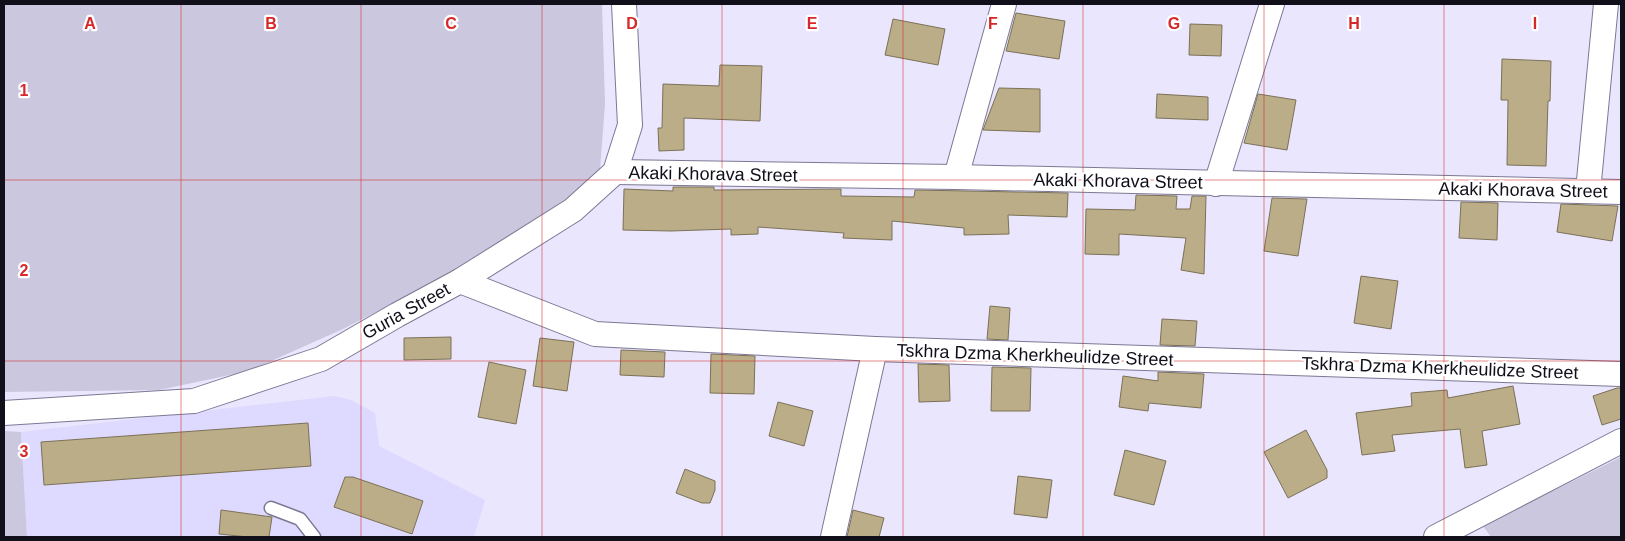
<svg xmlns="http://www.w3.org/2000/svg" width="1625" height="541" font-family="Helvetica,sans-serif">
	<style>
		.built { fill: #ded9fe }
		.green { fill: #cac7de }
		.building { fill: #bcad89; stroke: #7b7156 }
		.lines { fill: none; stroke-linecap: round; stroke-linejoin: round }
		.lane-casing { stroke: #7c7893; stroke-width: 15 }
		.street-casing { stroke: #7c7893; stroke-width: 26 }
		.lane { stroke: #fff; stroke-width: 12 }
		.street { stroke: #fff; stroke-width: 24 }
		.grid { fill: none; stroke: #d62828; stroke-width: 1; stroke-opacity: 0.55 }
		.labels { text-anchor: middle; stroke-width: 4.5; stroke-linejoin: round; paint-order: stroke }
		.street-label { font-size: 18px; fill: #110f19; stroke: #fff }
		.grid-label { font-size: 16px; text-anchor: middle; font-weight: bold; fill: #d62828; stroke: #fff; stroke-width: 4.5; stroke-linejoin: round; paint-order: stroke }
	</style>
	<rect width="100%" height="100%" fill="#e9e6fe"/>
	<path class="built" d="M334,396L351,400L375,413L379,446L485,500L474,537H27L21,432Z"/>
	<g class="green">
		<path d="M4,4H602L605,104L599,183L474,262L343,329L249,371L159,390L4,392Z"/>
		<path d="M4,431L21,432L27,537H4Z"/>
		<path d="M1621,457V537H1491L1483,526Z"/>
	</g>
	<g class="building">
		<path d="M1016,13L1065,21L1059,59L1006,51Z"/>
		<path d="M893,19L945,29L938,65L885,55Z"/>
		<path d="M1190,24L1222,25L1221,56L1189,55Z"/>
		<path d="M1502,59L1551,61L1550,101H1548L1546,166L1507,165L1508,100H1501Z"/>
		<path d="M720,65L762,66L760,121L684,118V150L659,151L658,128H662L663,84L719,86Z"/>
		<path d="M999,88L1040,89V132L983,130Z"/>
		<path d="M1157,94L1208,97V120L1156,118Z"/>
		<path d="M1258,94L1296,100L1287,150L1244,143Z"/>
		<path d="M673,187H714V190L841,189V196L914,197L915,190L1068,193L1067,217L1008,215L1009,234L964,235V228L892,221V240L843,238L844,233L758,227V234L731,235V229L671,231L623,230L624,189L673,191Z"/>
		<path d="M1136,195L1177,196L1176,209H1190L1192,196H1206L1204,274L1181,270L1186,238L1119,234V255L1085,254L1086,209L1135,210Z"/>
		<path d="M1272,198L1307,199L1298,256L1264,251Z"/>
		<path d="M1461,202L1498,203L1497,240L1459,238Z"/>
		<path d="M1561,204L1618,206L1612,241L1557,232Z"/>
		<path d="M1361,276L1398,281L1391,329L1354,323Z"/>
		<path d="M990,306L1010,308L1008,340L987,339Z"/>
		<path d="M1162,319L1197,321L1195,346L1160,345Z"/>
		<path d="M451,337V359L404,360V338Z"/>
		<path d="M540,338L574,342L567,391L533,386Z"/>
		<path d="M621,350L665,352L664,377L620,375Z"/>
		<path d="M711,354L755,356L754,394L710,393Z"/>
		<path d="M489,362L526,370L516,424L478,417Z"/>
		<path d="M918,364L949,365L950,401L919,402Z"/>
		<path d="M992,367L1031,368L1030,411H991Z"/>
		<path d="M1158,372L1204,374L1201,408L1149,403L1148,411L1119,407L1123,376L1158,381Z"/>
		<path d="M1513,386L1520,424L1482,431L1487,465L1465,468L1460,429L1392,435L1395,451L1362,455L1356,413L1412,406L1411,393L1447,390L1448,398Z"/>
		<path d="M1617,388H1621V419L1602,425L1593,396Z"/>
		<path d="M778,402L813,411L804,446L769,436Z"/>
		<path d="M308,423L311,466L44,485L41,442Z"/>
		<path d="M1306,430L1327,470V478L1288,498L1264,452Z"/>
		<path d="M1125,450L1166,461L1154,505L1114,495Z"/>
		<path d="M685,469L715,481V490L710,503H702L676,493Z"/>
		<path d="M1018,476L1052,480L1047,518L1014,514Z"/>
		<path d="M345,477H353L423,501L412,534L334,507Z"/>
		<path d="M221,510L272,517L269,537H248L219,534Z"/>
		<path d="M853,510L884,518L879,537H847Z"/>
	</g>
	<g class="lines">
		<g class="lane-casing">
			<path id="lane" d="M271,508L300,519L314,537"/>
		</g>
		<g class="street-casing">
			<g id="street">
				<path d="M615,172L956,177L1621,192"/>
				<path d="M956,177L1004,4"/>
				<path d="M1216,184L1272,4"/>
				<path d="M1588,191L1606,4"/>
				<path d="M460,281L595,334L875,349L1621,374"/>
				<path d="M4,413L194,401L321,359L397,315L460,281L573,210L615,172L630,125L624,4"/>
				<path d="M833,537L875,349"/>
				<path d="M1436,537L1621,441"/>
			</g>
		</g>
		<use href="#lane" class="lane"/>
		<use href="#street" class="street"/>
	</g>
	<path class="grid" d="M181,4V537M361,4V537M542,4V537M722,4V537M903,4V537M1083,4V537M1264,4V537M1444,4V537M4,180H1621M4,361H1621"/>
	<g class="labels">
		<g class="street-label">
			<text transform="translate(713 174) rotate(1)" y="6">Akaki Khorava Street</text>
			<text transform="translate(1118 181) rotate(1)" y="6">Akaki Khorava Street</text>
			<text transform="translate(1523 190) rotate(1)" y="6">Akaki Khorava Street</text>
			<text transform="translate(406 311) rotate(-29)" y="6">Guria Street</text>
			<text transform="translate(1035 355) rotate(2)" y="6">Tskhra Dzma Kherkheulidze Street</text>
			<text transform="translate(1440 368) rotate(2)" y="6">Tskhra Dzma Kherkheulidze Street</text>
		</g>
	</g>
	<g class="grid-label">
		<text x="90" y="29">A</text>
		<text x="271" y="29">B</text>
		<text x="451" y="29">C</text>
		<text x="632" y="29">D</text>
		<text x="812" y="29">E</text>
		<text x="993" y="29">F</text>
		<text x="1174" y="29">G</text>
		<text x="1354" y="29">H</text>
		<text x="1535" y="29">I</text>
		<text x="24" y="96">1</text>
		<text x="24" y="276">2</text>
		<text x="24" y="457">3</text>
	</g>
	<rect width="1625" height="541" fill="none" stroke="#110f19" stroke-width="10"/>
</svg>
